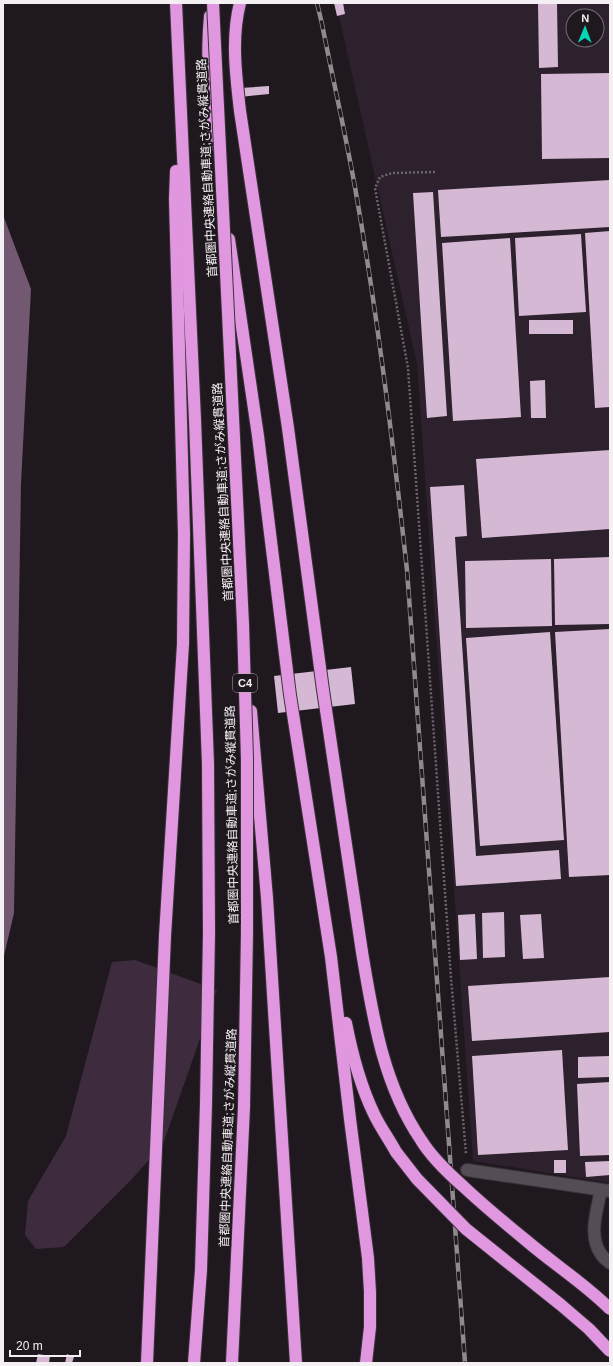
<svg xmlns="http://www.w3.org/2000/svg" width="613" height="1366" font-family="Helvetica,'Noto Sans JP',sans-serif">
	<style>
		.built { fill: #2c212c; fill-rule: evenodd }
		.green { fill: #3e2c3e }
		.water { fill: #725871 }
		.building { fill: #d5b8d4 }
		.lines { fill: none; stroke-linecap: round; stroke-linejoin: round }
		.street-casing { stroke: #383338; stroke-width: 14 }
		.highway-casing { stroke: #383338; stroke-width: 14 }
		.path { stroke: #6c666c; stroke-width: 2.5; stroke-dasharray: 2 2; stroke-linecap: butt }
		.street { stroke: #554d55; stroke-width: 12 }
		.highway { stroke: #e196e0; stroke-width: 12 }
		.rail-casing { stroke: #908a8f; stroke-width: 4.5 }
		.rail { stroke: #1f181f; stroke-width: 3; stroke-dasharray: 9; stroke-linecap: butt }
		.highway-bridge-casing { stroke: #383338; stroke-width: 14; stroke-linecap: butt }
		.highway-bridge { stroke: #e196e0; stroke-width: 12 }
		.labels { text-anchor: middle; stroke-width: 4; stroke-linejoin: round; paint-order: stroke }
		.shield { fill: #1f181f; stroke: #b4aeb3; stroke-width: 1 }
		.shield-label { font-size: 11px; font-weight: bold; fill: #f4eff3 }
		.street-label { font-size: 12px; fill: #f4eff3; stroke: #1f181f }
	</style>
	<rect width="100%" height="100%" fill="#1f181f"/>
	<path class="built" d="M336,3H610V1183L473,1161L417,364ZM573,16H597V40H573Z"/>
	<path class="green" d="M135,960L217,990L163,1144L131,1180L64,1247L36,1249L25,1235L28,1201L66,1136L112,962Z"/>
	<path class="water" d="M3,215L31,289L21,484L14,913L3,960Z"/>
	<g class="building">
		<path d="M334,3H343L345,14L337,16Z"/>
		<path d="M538,3H557L558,67L539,68Z"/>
		<path d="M610,73V158L542,159L541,74Z"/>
		<path d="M269,86V94L240,97V88Z"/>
		<path d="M610,180V227L441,237L438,190Z"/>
		<path d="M433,192L447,416L427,418L413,193Z"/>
		<path d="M610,231V407L595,408L585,233Z"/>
		<path d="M581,234L586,312L519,316L515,238Z"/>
		<path d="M510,238L521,417L453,421L442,243Z"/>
		<rect x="529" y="320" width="44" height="14"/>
		<path d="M545,380L546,418H531L530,381Z"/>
		<path d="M610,450V529L482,538L476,459Z"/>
		<path d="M464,485L467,536L455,537L476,856L559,850L561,879L456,886L430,487Z"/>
		<path d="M610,557V624L555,625L554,559Z"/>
		<path d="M551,559L552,626L466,628L465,561Z"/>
		<path d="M610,629V875L569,877L555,632Z"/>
		<path d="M550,632L564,840L480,846L466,638Z"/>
		<path d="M351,667L355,704L278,713L274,676Z"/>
		<path d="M504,912L505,957L483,958L482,913Z"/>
		<path d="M475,914L477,959L460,960L458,915Z"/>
		<path d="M541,914L544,958L523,959L520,915Z"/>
		<path d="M610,977V1032L472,1041L468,986Z"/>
		<path d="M562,1050L568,1150L478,1155L472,1056Z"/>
		<path d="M610,1056V1077L578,1078V1057Z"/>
		<path d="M610,1082V1155L580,1156L577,1084Z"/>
		<rect x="554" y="1160" width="12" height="13"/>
		<path d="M610,1161V1175L586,1177L585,1162Z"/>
		<path d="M38,1354L50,1356L49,1363H36Z"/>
		<path d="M67,1354L74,1357L72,1363H65Z"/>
	</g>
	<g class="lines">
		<g class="street-casing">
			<g id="street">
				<path d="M467,1170L610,1191"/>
				<path d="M601,1190C597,1210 588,1236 601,1254C603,1258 607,1260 610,1263"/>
			</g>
		</g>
		<g class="highway-casing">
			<g id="highway">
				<path d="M176,3L195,420L208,764L209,933L206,1104L201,1270L194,1363"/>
				<path d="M240,3C231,38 236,76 240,111L288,428L323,690L362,952"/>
				<path d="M210,16C206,59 209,102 215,145"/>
				<path d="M229,239L258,436L290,695L331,957L350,1119L368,1258L370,1292V1327L366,1363"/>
				<path d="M251,711L267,898L296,1363"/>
				<path d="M346,1023C352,1054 360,1085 374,1114C380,1127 389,1139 396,1152"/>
				<path d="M147,1363L165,936L183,644L184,534L175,199L176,171"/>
			</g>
		</g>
		<path class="path" d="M435,172L392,173L380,177L375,188L408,368L451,978L466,1154"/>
		<use href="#street" class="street"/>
		<use href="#highway" class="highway"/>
		<g class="rail-casing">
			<path id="rail" d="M317,3L322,24C333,80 346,136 356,193C378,318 393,444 407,570L465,1363"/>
		</g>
		<use href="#rail" class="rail"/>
		<g class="highway-bridge-casing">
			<g id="highway-bridge">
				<path d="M213,3L243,624L247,759V933L244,1107L232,1363"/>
				<path d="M362,952C373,1018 383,1084 421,1140C432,1158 448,1173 464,1187C484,1206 506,1224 528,1242C555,1265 585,1284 610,1309"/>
				<path d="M396,1152L417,1179L466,1229L561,1305L589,1329L610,1351"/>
			</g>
		</g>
		<use href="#highway-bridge" class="highway-bridge"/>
	</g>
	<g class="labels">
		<rect class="shield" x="233" y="674" width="24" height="18" rx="3"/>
		<g class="shield-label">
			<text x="245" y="687">C4</text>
		</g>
		<g class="street-label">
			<text transform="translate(207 168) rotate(-93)" y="4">首都圏中央連絡自動車道;さがみ縦貫道路</text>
			<text transform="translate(223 492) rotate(-93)" y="4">首都圏中央連絡自動車道;さがみ縦貫道路</text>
			<text transform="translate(232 815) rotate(-91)" y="4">首都圏中央連絡自動車道;さがみ縦貫道路</text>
			<text transform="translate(228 1138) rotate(-88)" y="4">首都圏中央連絡自動車道;さがみ縦貫道路</text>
		</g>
	</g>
	<rect width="613" height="1366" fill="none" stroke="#f4eff3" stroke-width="8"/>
	<g transform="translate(585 28) rotate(1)"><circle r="19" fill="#1f181f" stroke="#746e74"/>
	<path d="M0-3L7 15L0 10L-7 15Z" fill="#03d5b6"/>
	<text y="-6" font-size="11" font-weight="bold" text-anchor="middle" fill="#f4eff3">N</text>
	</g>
	<path d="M10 1350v6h70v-6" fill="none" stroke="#f4eff3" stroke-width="2"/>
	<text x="16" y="1350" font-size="12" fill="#f4eff3" stroke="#1f181f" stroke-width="3" paint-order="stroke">20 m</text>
</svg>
